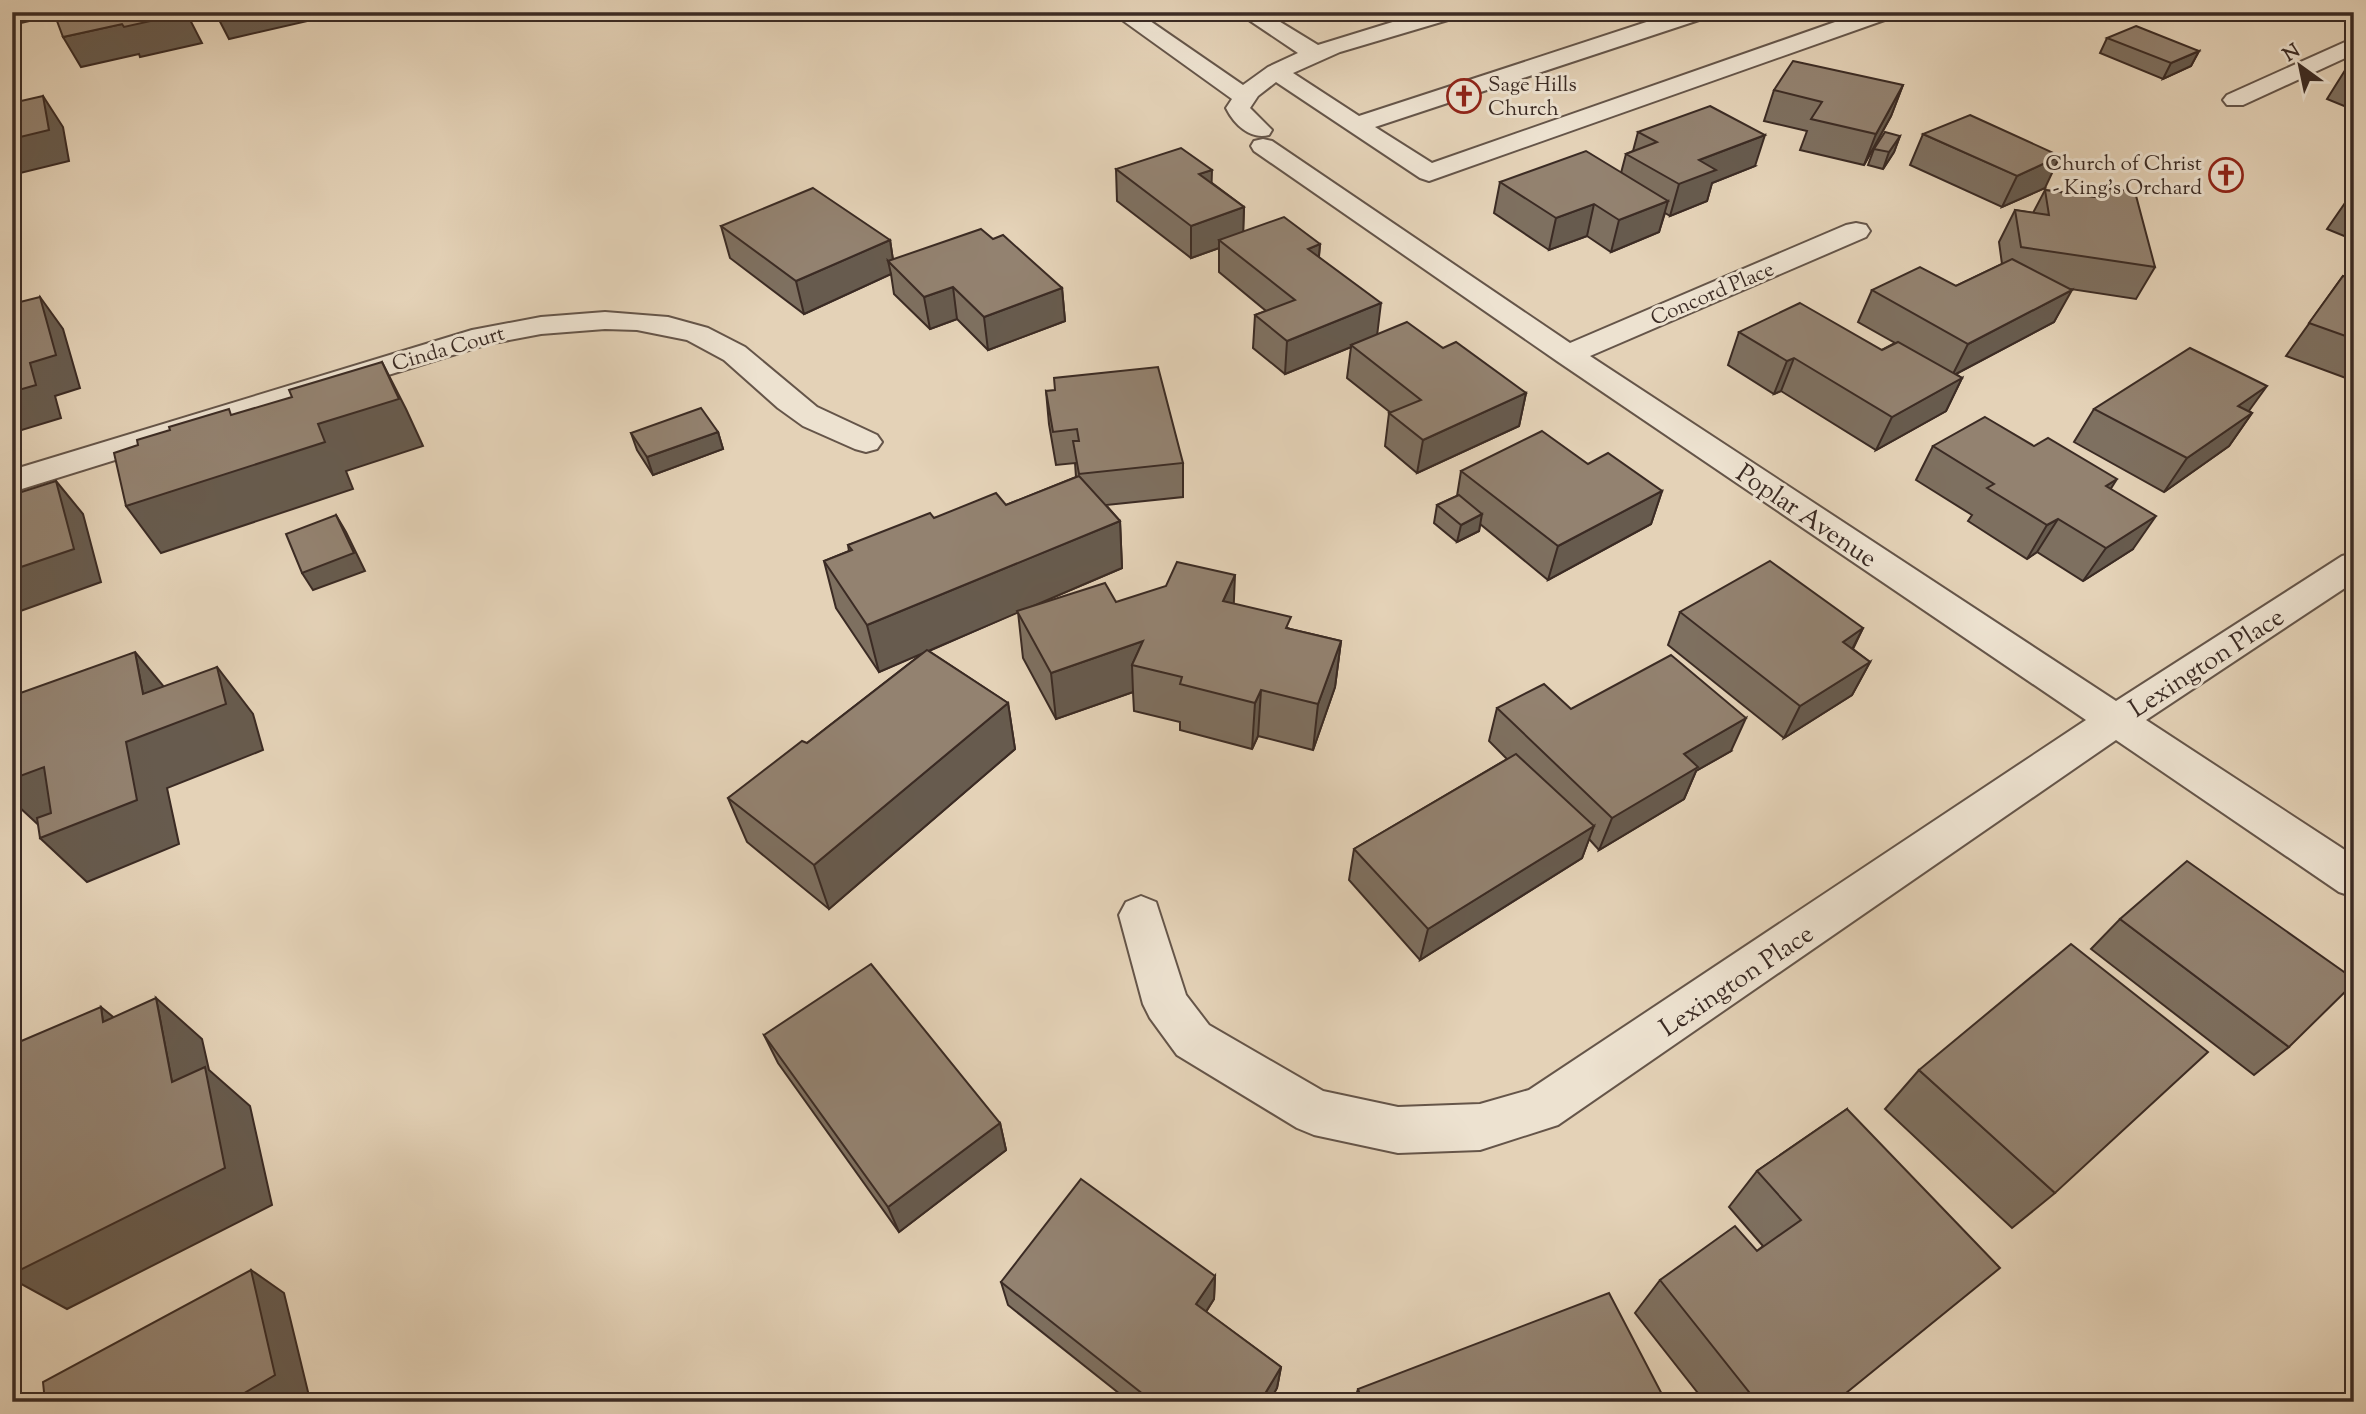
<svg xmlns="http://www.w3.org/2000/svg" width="2366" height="1414" font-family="'Sorts Mill Goudy',serif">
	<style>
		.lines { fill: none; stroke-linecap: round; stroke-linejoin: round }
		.minor-casing { stroke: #655549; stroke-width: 4 }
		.major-casing { stroke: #3b2b24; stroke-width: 4 }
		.minor { fill: #ede2d0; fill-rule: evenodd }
		.major { fill: #e4d2b7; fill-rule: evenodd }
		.wall { fill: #7e7060; stroke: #3b2b24; stroke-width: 2 }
		.shaded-wall { fill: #675b4e; stroke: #3b2b24; stroke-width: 2 }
		.building { fill: #938270; stroke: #3b2b24; stroke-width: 2 }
		.labels { text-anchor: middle; stroke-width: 6; stroke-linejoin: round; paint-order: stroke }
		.far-poi-label { font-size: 21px; fill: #3b2b24; stroke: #ede2d0; text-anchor: start }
		.far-street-label { font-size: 21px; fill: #3b2b24; stroke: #ede2d0 }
		.street-label { font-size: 26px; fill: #3b2b24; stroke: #ede2d0 }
	</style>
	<rect width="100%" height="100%" fill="#e4d2b7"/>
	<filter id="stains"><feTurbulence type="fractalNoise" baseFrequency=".00286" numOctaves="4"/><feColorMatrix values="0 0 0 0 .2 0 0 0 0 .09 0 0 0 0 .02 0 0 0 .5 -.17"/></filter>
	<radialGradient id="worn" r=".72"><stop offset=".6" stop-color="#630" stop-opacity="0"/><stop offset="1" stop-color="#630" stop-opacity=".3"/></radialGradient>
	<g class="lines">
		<g class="minor-casing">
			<g id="minor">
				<path d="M1111,12H1137L1243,85L1268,67L1298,53L1237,12H1264L1318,45L1425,12H1461L1458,17L1340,52L1293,73L1359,116L1677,12H1711L1708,17L1375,127L1432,163L1835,22L1819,12H1848L1855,15L1864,12H1896L1893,17L1429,181L1420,178L1276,82L1258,96L1250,108L1272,130L1269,135C1250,140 1234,124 1226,108L1232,99Z"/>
				<path d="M2354,38V54L2243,105H2227L2223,100L2227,95Z"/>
				<path d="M1263,139L1272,141L1570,343L1846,225L1856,223L1866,225L1870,231L1866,237L1590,356L2116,701L2342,556L2354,553V582L2146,720L2354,856V897L2339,892L2116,740L1558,1125L1480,1150L1398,1153L1314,1135L1297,1128L1177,1055L1150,1018L1143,1004L1119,915L1126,902L1141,896L1156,902L1186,995L1209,1025L1323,1091L1398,1107L1480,1104L1529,1090L2086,720L1557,361L1254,151L1251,146L1254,141Z"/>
				<path d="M605,312L668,317L708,328L745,347L817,407L877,435L882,442L877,449L866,452L855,449L803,426L778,408L724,360L687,340L637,330L605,329L541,334L488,344L12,492V470L472,330L541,317Z"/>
			</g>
		</g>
		<g class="major-casing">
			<path id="major" d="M12,12H45L42,17L12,24Z"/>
		</g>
		<use href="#minor" class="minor"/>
		<use href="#major" class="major"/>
	</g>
	<g class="wall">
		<path d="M2107,38L2199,51L2191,66L2163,79L2100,53Z"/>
		<path d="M2354,56V110L2327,99Z"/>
		<path d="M1903,85L1891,116L1864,165L1800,150L1807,131L1764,121L1774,90Z"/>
		<path d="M1638,132L1755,166L1712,183L1707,201L1670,216L1665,213L1659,232L1611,252L1587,236L1549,250L1494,213L1500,182L1621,173L1626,154L1633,151Z"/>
		<path d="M1923,134L2045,188L2002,207L1910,165Z"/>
		<path d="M1900,136L1894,152L1883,169L1868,165L1874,149Z"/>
		<path d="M1116,169L1212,183L1244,207L1243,232L1320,244L1319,257L1377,334L1443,348L1526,393L1519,426L1417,473L1385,446L1389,413H1391L1347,378L1351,347L1285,374L1253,348L1255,315L1266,311L1219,272V248L1191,258L1117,201Z"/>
		<path d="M2092,186L2155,267L2136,299L2071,289L2054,322L1956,374L1962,378L1946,411L1876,450L1781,391L1774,394L1728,365L1739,332L1882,350L1895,343L1858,322L1872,290L1956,286L2002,264L1999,242L2015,210L2033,213L2045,190L2087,196Z"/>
		<path d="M2354,190V240L2327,229Z"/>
		<path d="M721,226L890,240L893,260L993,239L1062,288L1065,321L988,350L957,319L930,329L894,294L891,274L804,314L730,258Z"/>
		<path d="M2343,276L2354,280V381L2286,356Z"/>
		<path d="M1046,391L1183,463V497L1106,505L1120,521L1122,568L1028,608L1116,602L1234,604L1290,629L1341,641L1335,687L1313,750L1258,736L1252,749L1180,730V722L1134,711L1133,692L1056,719L1023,658L1018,612L929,651L1008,703L1015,749L829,909L747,842L728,798L807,743L924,652L879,672L836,608L824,561L849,551L848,545L934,518L1006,505L1076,477L1075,463L1056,465L1049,424Z"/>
		<path d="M2094,409L2249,411L2252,413L2229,446L2164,492L2074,442Z"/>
		<path d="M718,432L723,449L653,475L637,450L631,433Z"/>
		<path d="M1933,446H2034L2111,489L2133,549L2083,581L2037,552L2027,559L1968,521L1972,515L1916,480Z"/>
		<path d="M1588,464L1662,491L1651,524L1548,580L1480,524L1479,531L1457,542L1434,523L1437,505L1457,496L1461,471Z"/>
		<path d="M1680,612L1863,628L1853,649L1870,662L1852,695L1784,738L1668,645Z"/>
		<path d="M1497,708L1571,709L1731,751L1696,771L1684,799L1599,850L1589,839L1582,858L1420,960L1349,880L1354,849L1507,759L1489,741Z"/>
		<path d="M2120,919L2289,1047L2254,1075L2091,949Z"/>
		<path d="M764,1035L1000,1123L1006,1150L899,1232L778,1063Z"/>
		<path d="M1919,1070L2055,1193L2012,1228L1885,1109Z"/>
		<path d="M1847,1109L1835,1402H1705L1635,1313L1660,1280L1757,1251L1763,1246L1729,1207L1757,1171Z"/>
		<path d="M1215,1276L1214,1299L1206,1312L1281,1367L1277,1388L1269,1402H1130L1008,1305L1001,1282Z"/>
		<path d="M1358,1389L1666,1402H1354Z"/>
	</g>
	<g class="shaded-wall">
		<path d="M186,12L202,43L140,57L139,54L81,67L63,37L122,24Z"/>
		<path d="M215,12H338V14L229,39Z"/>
		<path d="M2199,51L2191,66L2163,79L2171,63Z"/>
		<path d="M1903,85L1891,116L1864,165L1876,134Z"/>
		<path d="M43,96L63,127L69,161L12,175V139Z"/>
		<path d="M1765,135L1755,166L1712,183L1707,201L1670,216L1679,184L1699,160Z"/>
		<path d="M1900,136L1894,152L1883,169L1889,152Z"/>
		<path d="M2060,156L2045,188L2002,207L2017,176Z"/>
		<path d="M1212,170L1211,202L1199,174Z"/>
		<path d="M1668,201L1659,232L1611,252L1619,220Z"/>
		<path d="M1594,204L1587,236L1549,250L1556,218Z"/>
		<path d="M1244,207L1243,239L1219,240V248L1191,258V226Z"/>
		<path d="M890,240L894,267L888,261L891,274L804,314L796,281Z"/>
		<path d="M1320,244L1317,276L1308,249Z"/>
		<path d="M953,287L957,319L930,329L924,297Z"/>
		<path d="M1062,288L1065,321L988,350L984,317Z"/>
		<path d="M2072,290L2054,322L1952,376L1968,344Z"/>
		<path d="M40,297L63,329L80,388L55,396L61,418L12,433V392L30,363Z"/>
		<path d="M1381,303L1377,336L1351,345V347L1285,374L1287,341Z"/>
		<path d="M1794,358L1781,391L1774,394L1787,361Z"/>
		<path d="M382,362L406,409L423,446L346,471L353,489L161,553L126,506L318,424Z"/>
		<path d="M1962,378L1946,411L1876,450L1892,417Z"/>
		<path d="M2267,386L2243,419L2238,406Z"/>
		<path d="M1526,393L1519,426L1417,473L1423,440Z"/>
		<path d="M2252,413L2229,446L2164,492L2187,458Z"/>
		<path d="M718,432L723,449L653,475L647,457Z"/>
		<path d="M2117,479L2096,512L2106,486Z"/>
		<path d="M56,481L83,514L101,582L12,614V570Z"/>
		<path d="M1662,491L1651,524L1548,580L1558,546Z"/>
		<path d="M1482,514L1479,531L1457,542L1461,525Z"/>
		<path d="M336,515L346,532L365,571L313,590L302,573Z"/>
		<path d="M2156,516L2133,549L2083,581L2106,548Z"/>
		<path d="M2058,519L2037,552L2027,559L2047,525Z"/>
		<path d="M1120,521L1122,568L879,672L867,625Z"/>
		<path d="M1235,575L1233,622L1223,601Z"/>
		<path d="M1863,628L1846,661L1843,642Z"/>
		<path d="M1143,641L1132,665L1133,692L1056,719L1051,673Z"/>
		<path d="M1341,641L1335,687L1313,750L1318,704Z"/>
		<path d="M135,652L174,699L217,667L253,714L263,750L167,788L179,844L87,882L40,838L143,694Z"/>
		<path d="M1870,662L1852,695L1784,738L1800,706Z"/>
		<path d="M1261,690L1258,736L1252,749L1255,703Z"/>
		<path d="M1008,703L1015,749L829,909L814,865Z"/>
		<path d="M1746,718L1731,751L1696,771L1684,799L1599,850L1612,818L1684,754Z"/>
		<path d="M44,767L89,813L44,830L18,806L16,807L12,803V771Z"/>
		<path d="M1594,826L1582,858L1420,960L1428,929Z"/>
		<path d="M156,998L202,1039L209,1070L250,1106L272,1205L67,1309L12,1279V1274L172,1082Z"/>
		<path d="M101,1007L150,1047L103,1022Z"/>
		<path d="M1000,1123L1006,1150L899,1232L888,1207Z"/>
		<path d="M251,1270L284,1293L309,1396L299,1402H229Z"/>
		<path d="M1215,1276L1214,1299L1196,1327V1304Z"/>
		<path d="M1281,1367L1277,1388L1269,1402H1260Z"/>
	</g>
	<g class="building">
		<path d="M95,12H186L187,13L124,27L122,24L63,37L57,21Z"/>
		<path d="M2136,26L2199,51L2171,63L2107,38Z"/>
		<path d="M1793,61L1903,85L1876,134L1811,119L1822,102L1774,90Z"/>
		<path d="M43,96L49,130L12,139V103Z"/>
		<path d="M1710,106L1765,135L1699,160L1716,170L1679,184L1626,154L1657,142L1638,132Z"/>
		<path d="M1970,115L2060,156L2017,176L1923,134Z"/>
		<path d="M1885,132L1900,136L1889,152L1874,149Z"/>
		<path d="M1181,148L1212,170L1199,174L1244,207L1191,226L1116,169Z"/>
		<path d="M1586,151L1668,201L1619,220L1594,204L1556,218L1500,182Z"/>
		<path d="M2092,186L2135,192L2155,267L2021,247L2015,210L2049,215L2045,190L2095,197Z"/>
		<path d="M813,188L890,240L796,281L721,226Z"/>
		<path d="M1284,217L1320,244L1308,249L1381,303L1287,341L1255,315L1295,300L1219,240Z"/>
		<path d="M981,229L993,239L1003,235L1062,288L984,317L953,287L924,297L888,261Z"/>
		<path d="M2012,259L2072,290L1968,344L1872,290L1920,267L1956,286Z"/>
		<path d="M2343,276L2354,280V339L2309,323Z"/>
		<path d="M40,297L56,355L30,363L36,385L12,392V304Z"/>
		<path d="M1800,303L1882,350L1898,342L1962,378L1892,417L1794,358L1787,361L1739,332Z"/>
		<path d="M1407,322L1443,348L1456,342L1526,393L1423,440L1389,413L1421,400L1351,345Z"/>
		<path d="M2190,348L2267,386L2238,406L2252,413L2187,458L2094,409Z"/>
		<path d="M382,362L399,399L318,424L325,442L126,506L114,453L138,445L137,440L170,430L169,427L229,409L231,415L292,397L289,390Z"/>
		<path d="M1158,367L1183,463L1079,474L1073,441H1079L1077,429L1053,432L1046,391L1055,390L1054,378Z"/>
		<path d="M701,408L718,432L647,457L631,433Z"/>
		<path d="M1985,417L2034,446L2048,438L2117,479L2106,486L2156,516L2106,548L2058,519L2047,525L1987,488L1994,484L1933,446Z"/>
		<path d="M1542,431L1588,464L1608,453L1662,491L1558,546L1461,471Z"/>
		<path d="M1079,476L1120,521L867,625L824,561L852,550L848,545L930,513L934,518L996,493L1006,505Z"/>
		<path d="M56,481L74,549L12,570V495Z"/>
		<path d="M1459,495L1482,514L1461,525L1437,505Z"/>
		<path d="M336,515L354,553L302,573L286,534Z"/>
		<path d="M1770,561L1863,628L1843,642L1870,662L1800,706L1680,612Z"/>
		<path d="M1177,562L1235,575L1223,601L1291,617L1286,628L1341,641L1318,704L1261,690L1255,703L1180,684L1182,677L1132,665L1143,641L1051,673L1017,611L1105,583L1116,602L1166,586Z"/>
		<path d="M927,650L1008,703L814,865L728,798L802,741L807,743Z"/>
		<path d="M135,652L143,694L217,667L226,704L126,742L137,800L40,838L37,818L51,813L44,767L12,779V696Z"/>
		<path d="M1671,655L1746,718L1684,754L1698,767L1612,818L1497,708L1544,684L1571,709Z"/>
		<path d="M1516,754L1594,826L1428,929L1354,849Z"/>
		<path d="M2187,861L2354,979V983L2289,1047L2120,919Z"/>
		<path d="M2071,944L2208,1052L2055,1193L1919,1070Z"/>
		<path d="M871,964L1000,1123L888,1207L764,1035Z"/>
		<path d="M156,998L172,1082L205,1067L225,1168L12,1274V1045L101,1007L103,1022Z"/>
		<path d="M1847,1109L2000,1268L1835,1402H1757L1660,1280L1735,1226L1757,1251L1801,1220L1757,1171Z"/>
		<path d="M1081,1179L1215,1276L1196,1304L1281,1367L1260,1402H1153L1001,1282Z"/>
		<path d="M251,1270L275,1375L229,1402H45L43,1382Z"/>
		<path d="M1609,1293L1666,1402H1363L1358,1389Z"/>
		<path d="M320,1398L321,1402H313Z"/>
	</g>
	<defs>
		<g id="church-ring" transform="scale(1.75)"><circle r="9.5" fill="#ede2d0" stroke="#8f2418" stroke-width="1.5"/><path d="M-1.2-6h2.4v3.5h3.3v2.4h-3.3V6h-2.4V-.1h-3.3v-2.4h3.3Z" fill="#8f2418"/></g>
	</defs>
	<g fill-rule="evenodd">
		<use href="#church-ring" x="1464" y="96"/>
		<use href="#church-ring" x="2226" y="175"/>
	</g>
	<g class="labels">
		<g class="far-poi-label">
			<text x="1488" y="91">Sage Hills<tspan x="1488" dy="24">Church</tspan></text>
			<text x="2202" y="170" text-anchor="end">Church of Christ<tspan x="2202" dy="24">- King's Orchard</tspan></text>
		</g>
		<g class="far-street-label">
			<text transform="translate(1712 293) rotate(-23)" y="7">Concord Place</text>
			<text transform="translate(448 348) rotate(-16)" y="7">Cinda Court</text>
		</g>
		<g class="street-label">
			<text transform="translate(1807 515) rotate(34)" y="9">Poplar Avenue</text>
			<text transform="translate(2206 662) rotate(-33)" y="9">Lexington Place</text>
			<text transform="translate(1736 980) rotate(-34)" y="9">Lexington Place</text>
		</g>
	</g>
	<rect width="2366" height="1414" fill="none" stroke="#e4d2b7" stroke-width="42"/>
	<rect x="14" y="14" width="2338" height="1386" fill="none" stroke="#3b2b24" stroke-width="3.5"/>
	<rect x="21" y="21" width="2324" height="1372" fill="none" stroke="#3b2b24" stroke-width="2"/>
	<g transform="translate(2300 66) rotate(327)" stroke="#ede2d0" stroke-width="5" paint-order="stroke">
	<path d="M0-5L12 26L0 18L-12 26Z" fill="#3b2b24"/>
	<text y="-10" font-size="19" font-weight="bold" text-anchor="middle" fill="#3b2b24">N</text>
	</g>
	<rect width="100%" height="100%" filter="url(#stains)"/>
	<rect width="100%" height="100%" fill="url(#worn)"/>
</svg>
